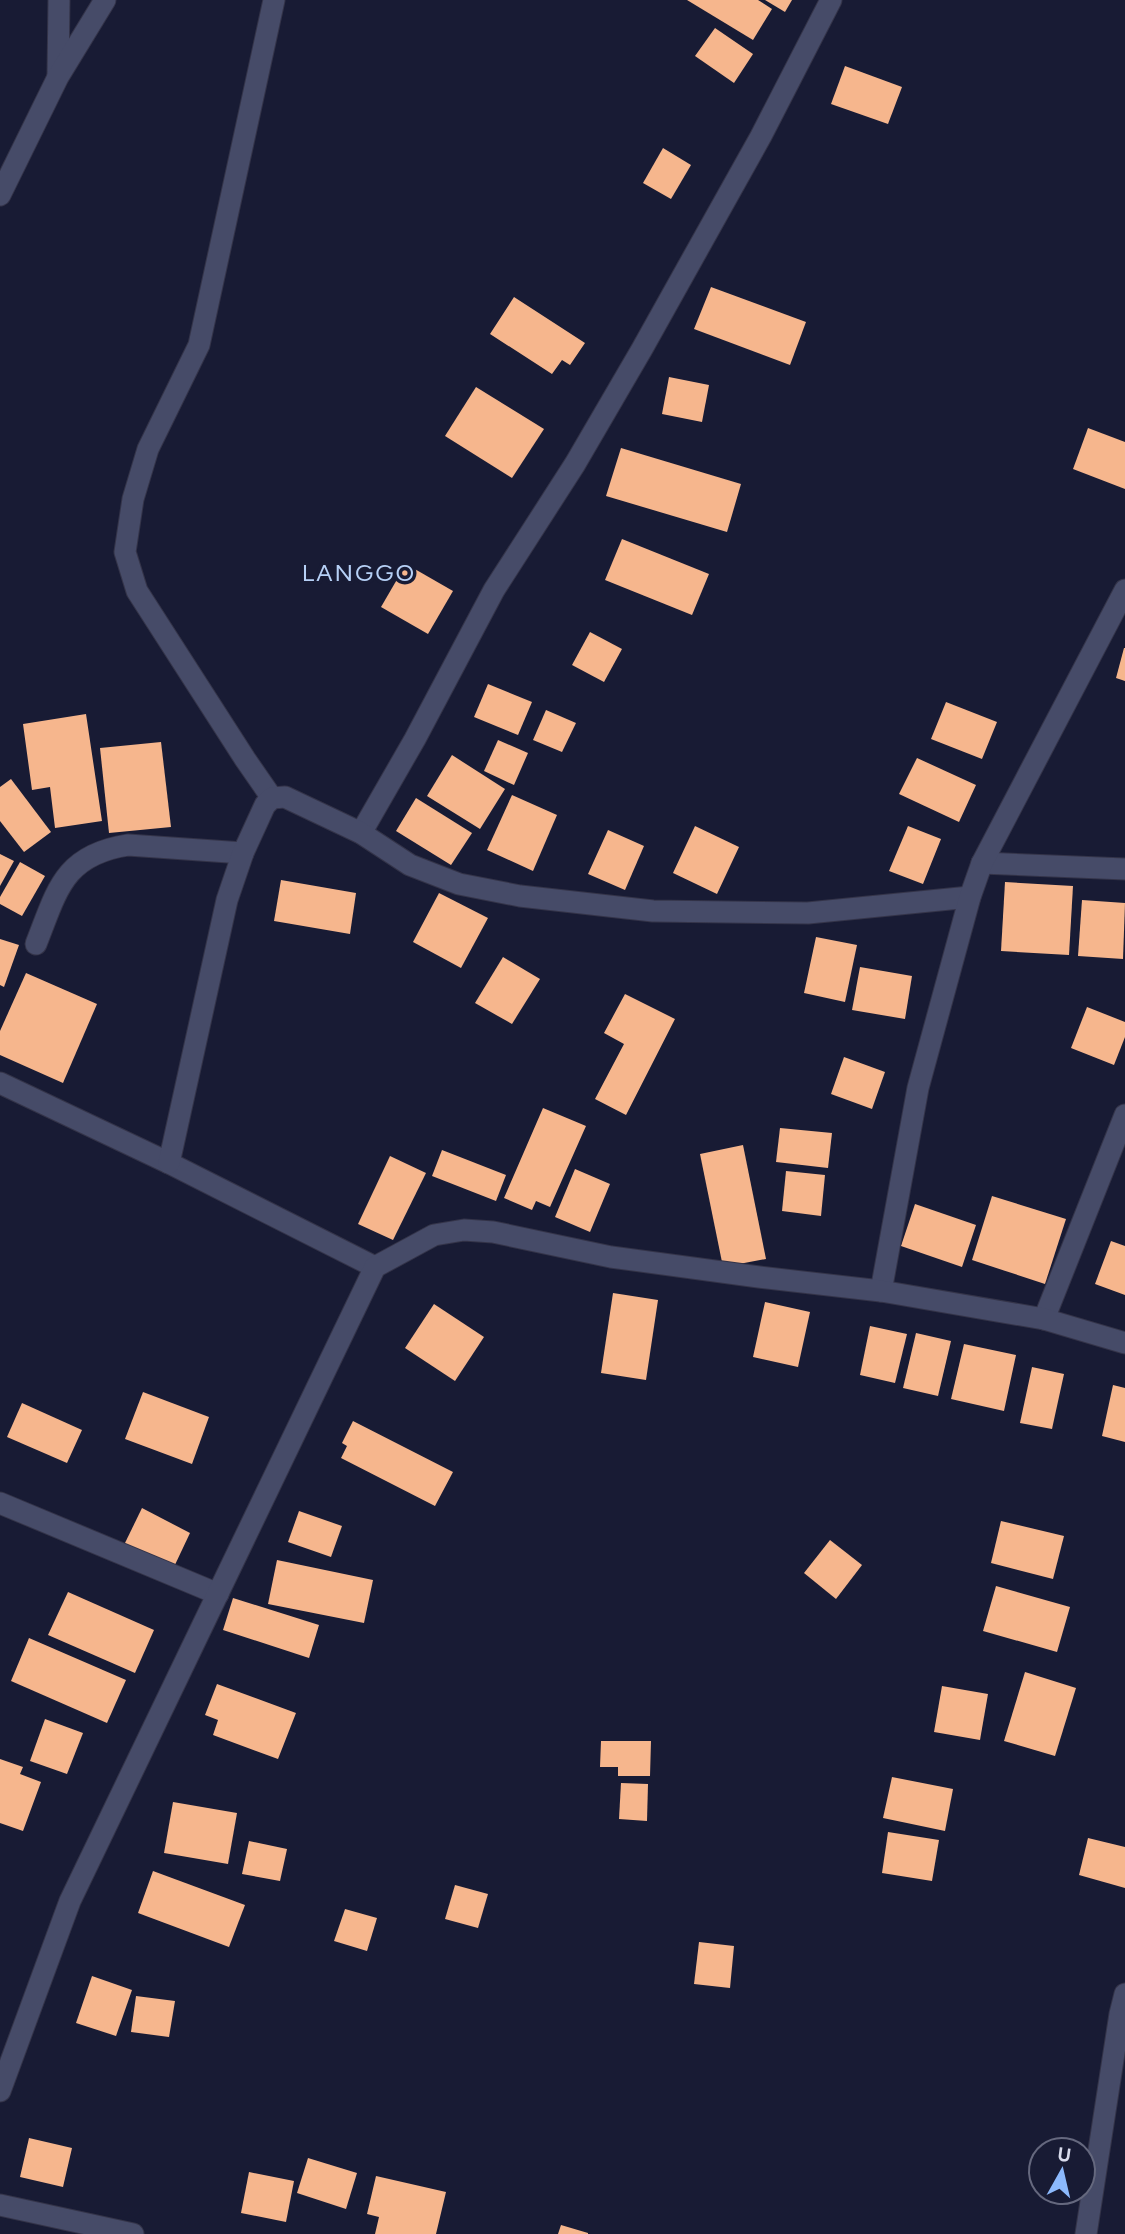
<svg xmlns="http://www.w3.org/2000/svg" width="1125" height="2234" font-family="Figtree,sans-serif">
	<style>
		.building { fill: #f6b68d }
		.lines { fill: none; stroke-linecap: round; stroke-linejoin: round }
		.minor-casing { stroke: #343449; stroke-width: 23 }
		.minor { stroke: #464b68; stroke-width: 21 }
		.labels { text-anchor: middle; stroke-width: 7; stroke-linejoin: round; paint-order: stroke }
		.quarter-label { font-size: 24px; letter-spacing: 2px; fill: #b6d0f6; stroke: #181b34 }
	</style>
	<rect width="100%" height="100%" fill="#181b34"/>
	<g class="building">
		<path d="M687,0H758L772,9L753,40Z"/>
		<path d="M765,0H792L785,12Z"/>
		<path d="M715,28L753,54L734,83L695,56Z"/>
		<path d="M845,66L902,87L888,124L831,104Z"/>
		<path d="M663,148L691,165L671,199L643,183Z"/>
		<path d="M711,287L806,322L790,365L694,329Z"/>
		<path d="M514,297L585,343L570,365L562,360L552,374L490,334Z"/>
		<path d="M669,377L709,385L702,422L662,414Z"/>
		<path d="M476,387L544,429L512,478L445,436Z"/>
		<path d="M1088,428L1125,442V489L1073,469Z"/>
		<path d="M621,448L741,484L727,532L606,496Z"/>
		<path d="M622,539L709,574L692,615L605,580Z"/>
		<path d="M406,564L453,591L428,634L381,607Z"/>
		<path d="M590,632L622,649L604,682L572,665Z"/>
		<path d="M1124,648H1125V681L1116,678Z"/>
		<path d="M488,684L532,702L518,735L474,717Z"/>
		<path d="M946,702L997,722L982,759L931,739Z"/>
		<path d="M546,710L576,723L562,752L533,740Z"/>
		<path d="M86,714L102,821L55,828L50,787L32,790L23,724Z"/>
		<path d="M498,740L528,753L514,785L484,771Z"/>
		<path d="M161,742L171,827L109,833L100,748Z"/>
		<path d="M452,755L505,789L480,829L427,796Z"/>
		<path d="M917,758L976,785L959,822L899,794Z"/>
		<path d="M11,779L51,832L24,852L0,821V787Z"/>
		<path d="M512,795L557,815L533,871L487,850Z"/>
		<path d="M416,798L472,833L451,865L396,831Z"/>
		<path d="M695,826L739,847L717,894L673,873Z"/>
		<path d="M908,826L941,839L923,884L889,871Z"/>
		<path d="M608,830L644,846L625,890L588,874Z"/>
		<path d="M0,854L14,861L0,886Z"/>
		<path d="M20,862L45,876L22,916L0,904V897Z"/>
		<path d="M281,880L356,893L350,934L274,921Z"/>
		<path d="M1005,882L1073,886L1069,955L1001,951Z"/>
		<path d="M439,893L488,918L461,968L413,942Z"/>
		<path d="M1082,900L1125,903L1123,959L1078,956Z"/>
		<path d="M816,937L857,945L845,1002L804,993Z"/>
		<path d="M0,939L19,945L4,987L0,985Z"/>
		<path d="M503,957L540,979L512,1024L475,1003Z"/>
		<path d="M860,967L912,976L905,1019L852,1010Z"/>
		<path d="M26,973L97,1004L63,1083L0,1055V1031Z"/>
		<path d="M625,994L675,1019L626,1115L595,1099L624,1044L604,1033Z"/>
		<path d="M1087,1007L1125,1022V1037L1114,1065L1071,1048Z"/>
		<path d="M844,1057L885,1072L872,1109L831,1094Z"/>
		<path d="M543,1108L586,1126L550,1207L536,1201L532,1210L504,1198Z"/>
		<path d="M780,1128L832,1133L828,1168L776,1162Z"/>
		<path d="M743,1145L766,1259L723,1267L700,1154Z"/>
		<path d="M442,1150L506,1175L496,1201L432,1176Z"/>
		<path d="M390,1156L426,1173L393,1240L358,1224Z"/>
		<path d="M575,1169L610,1184L590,1232L555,1217Z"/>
		<path d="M786,1171L825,1175L821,1216L782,1211Z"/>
		<path d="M992,1196L1066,1219L1045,1284L972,1260Z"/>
		<path d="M915,1204L976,1225L962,1267L901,1246Z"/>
		<path d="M1111,1241L1125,1246V1295L1095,1284Z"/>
		<path d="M613,1293L658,1300L646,1380L601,1373Z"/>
		<path d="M765,1302L810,1312L798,1367L753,1357Z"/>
		<path d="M434,1304L484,1337L455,1381L405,1348Z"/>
		<path d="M870,1326L907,1334L895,1383L860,1375Z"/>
		<path d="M916,1333L951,1341L938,1396L903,1388Z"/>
		<path d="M964,1344L1016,1355L1004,1411L951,1399Z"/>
		<path d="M1032,1367L1064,1374L1052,1429L1020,1423Z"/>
		<path d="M1113,1385L1125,1388V1442L1102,1436Z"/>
		<path d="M143,1392L209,1417L192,1464L125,1439Z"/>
		<path d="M22,1403L82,1430L67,1463L7,1437Z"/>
		<path d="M353,1421L453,1472L435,1506L341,1458L347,1446L342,1443Z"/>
		<path d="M142,1508L190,1533L173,1569L124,1545Z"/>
		<path d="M299,1511L342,1526L331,1557L288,1542Z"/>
		<path d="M1001,1521L1064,1536L1053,1579L991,1563Z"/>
		<path d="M830,1540L862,1565L836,1599L804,1573Z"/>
		<path d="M277,1560L373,1580L364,1623L268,1604Z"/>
		<path d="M996,1586L1070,1607L1057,1652L983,1631Z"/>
		<path d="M68,1592L154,1630L135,1673L48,1635Z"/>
		<path d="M233,1598L319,1625L309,1658L223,1630Z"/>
		<path d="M29,1638L126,1680L107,1723L11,1681Z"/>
		<path d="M1025,1672L1076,1688L1055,1756L1004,1741Z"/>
		<path d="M217,1684L296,1713L278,1759L213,1735L218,1720L205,1715Z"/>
		<path d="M942,1686L988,1694L980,1740L934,1732Z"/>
		<path d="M45,1719L83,1733L67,1774L30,1761Z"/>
		<path d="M601,1741H651L650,1776H618V1767H600Z"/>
		<path d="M0,1759L23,1767L20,1774L41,1782L23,1831L0,1823Z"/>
		<path d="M892,1777L953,1789L945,1831L883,1818Z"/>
		<path d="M621,1783L648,1784L647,1821L619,1819Z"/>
		<path d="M173,1802L237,1813L228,1864L164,1853Z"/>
		<path d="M888,1832L939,1840L932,1881L882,1873Z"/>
		<path d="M1088,1838L1125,1847V1888L1079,1875Z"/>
		<path d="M249,1841L287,1849L280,1881L242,1874Z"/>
		<path d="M153,1871L245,1905L229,1947L138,1913Z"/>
		<path d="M455,1885L488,1894L478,1928L445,1919Z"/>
		<path d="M345,1909L377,1918L367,1951L334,1941Z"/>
		<path d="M699,1942L734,1946L730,1988L694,1984Z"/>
		<path d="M92,1976L132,1990L116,2036L76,2023Z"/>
		<path d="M136,1996L175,2001L169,2037L131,2032Z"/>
		<path d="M29,2138L72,2148L63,2187L20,2177Z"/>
		<path d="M308,2158L357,2173L346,2209L297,2193Z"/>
		<path d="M249,2172L294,2181L286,2222L241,2213Z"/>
		<path d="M376,2176L446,2192L436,2234H375L379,2217L367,2214Z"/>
		<path d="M561,2225L588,2233V2234H558Z"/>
	</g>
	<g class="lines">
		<g class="minor-casing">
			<g id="minor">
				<path d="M58,75L59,0"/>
				<path d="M0,195L58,77L105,0"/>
				<path d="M272,798L245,759L137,591L125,552L133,499L148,449L199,345L274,0"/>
				<path d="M361,833L415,739L494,590L575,464L642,349L761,136L831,0"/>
				<path d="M982,863L1125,869"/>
				<path d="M36,944C57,891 63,855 128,845L243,853"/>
				<path d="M0,1083L169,1163L375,1267"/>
				<path d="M169,1163L227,900L243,853L265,805L272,798L285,797L361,833L410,865L459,884L520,896L653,911L808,913L970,897"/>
				<path d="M881,1291L918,1088L970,897L982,863L1125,590"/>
				<path d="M1044,1319L1125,1115"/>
				<path d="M0,1503L218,1594"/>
				<path d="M0,2091L70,1901L375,1267L434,1235L464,1230L493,1232L611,1257L759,1277L881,1291L1044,1319L1125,1343"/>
				<path d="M0,2205L133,2234"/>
				<path d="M1086,2234L1120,2014L1125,1994"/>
			</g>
		</g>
		<use href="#minor" class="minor"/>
	</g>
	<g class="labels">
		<g class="quarter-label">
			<text x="359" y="581">LANGGO</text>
		</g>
	</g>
	<g transform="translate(1062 2171) rotate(8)"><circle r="33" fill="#181b34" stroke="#65687e" stroke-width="2"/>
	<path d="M0-5L12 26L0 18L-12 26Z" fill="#8cb9fc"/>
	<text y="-10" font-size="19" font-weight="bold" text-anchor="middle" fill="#d9dced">U</text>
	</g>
</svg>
